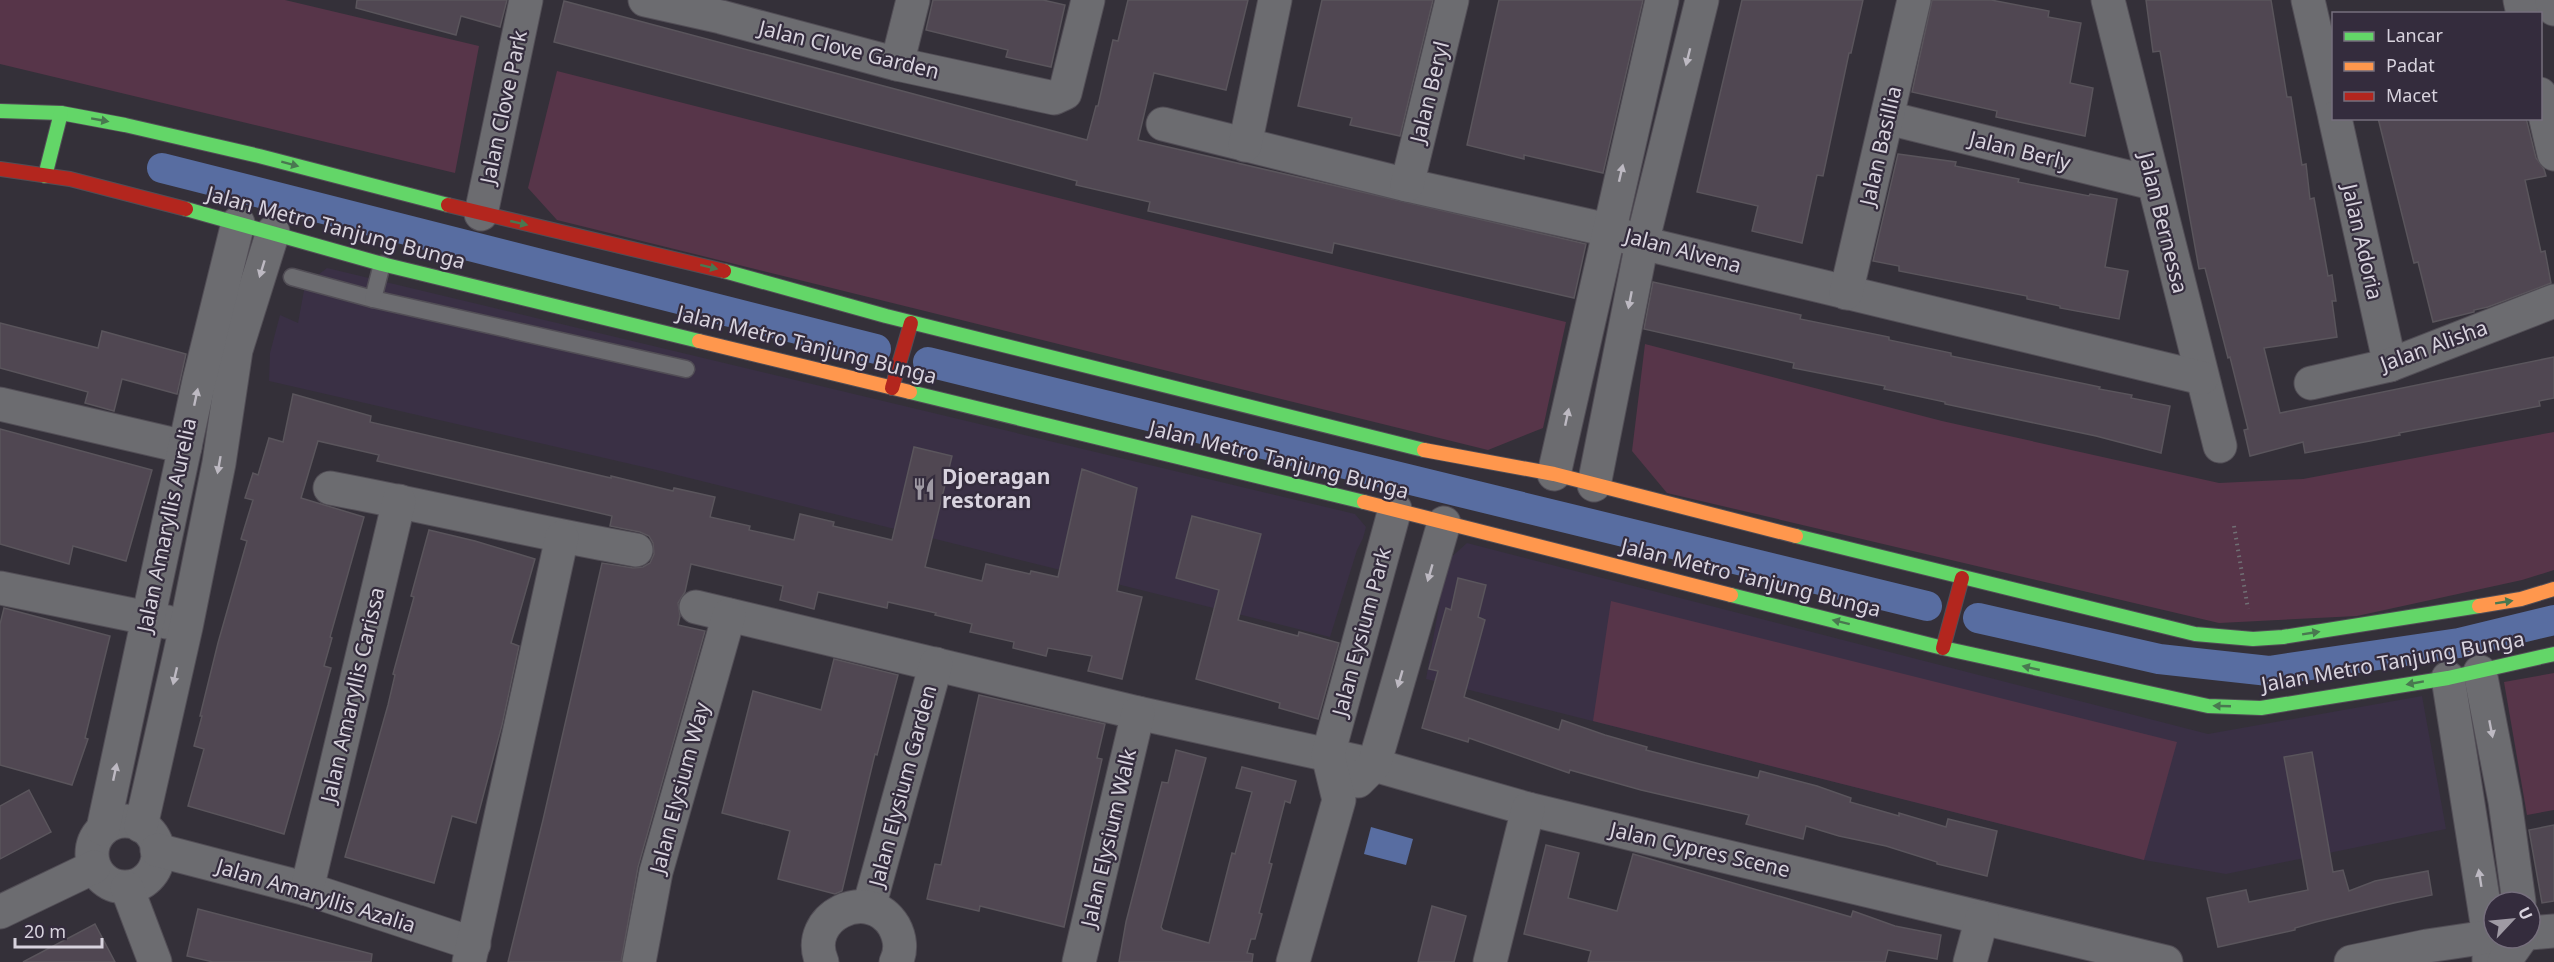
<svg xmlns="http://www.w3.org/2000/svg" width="2554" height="962" font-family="'Noto Sans',sans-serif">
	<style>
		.built { fill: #3a3045 }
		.green { fill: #573549 }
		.water { fill: #586da1 }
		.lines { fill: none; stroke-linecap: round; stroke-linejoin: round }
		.canal { stroke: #586da1; stroke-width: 30 }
		.building { fill: #504752; stroke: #5a555c; stroke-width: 1.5 }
		.lane-casing { stroke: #524e56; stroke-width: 19 }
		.street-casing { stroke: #524e56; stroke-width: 35 }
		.fast-casing { stroke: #524e56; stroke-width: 16 }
		.slow-casing { stroke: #524e56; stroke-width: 16 }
		.jam-casing { stroke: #524e56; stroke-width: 16 }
		.path { stroke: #706f74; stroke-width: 4; stroke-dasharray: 1.5 4.5; stroke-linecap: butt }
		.lane { stroke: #6c6c70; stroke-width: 16 }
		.street { stroke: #6c6c70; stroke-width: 33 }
		.fast { stroke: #63d668; stroke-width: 14 }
		.slow { stroke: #ff974d; stroke-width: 14 }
		.jam { stroke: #b3261e; stroke-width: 14 }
		.oneway { fill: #bdb9c2 }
		.oneway2 { fill: #497850 }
		.labels { text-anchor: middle; stroke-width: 4.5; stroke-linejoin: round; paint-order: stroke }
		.street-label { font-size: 21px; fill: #d8d3de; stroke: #342c3d }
		.poi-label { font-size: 21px; font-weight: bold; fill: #d8d3de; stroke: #342c3d; text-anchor: start }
	</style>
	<rect width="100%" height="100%" fill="#343039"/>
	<g class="built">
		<path d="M327,268L1355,514L1366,527L1363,538L1357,550L1330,637L661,471L269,381L270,353L280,315L298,323L305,285Z"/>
		<path d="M1467,543L2208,734L2422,696L2446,829L2226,874L2144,860L1426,679L1447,561Z"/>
	</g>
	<g class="green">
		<path d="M0,0H285L479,46L455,173L0,64Z"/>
		<path d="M557,71L1130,216L1566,322L1543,428L1488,450L557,220L528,188Z"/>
		<path d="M1645,344L1942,421L2219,483L2303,479L2554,432V570L2522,580L2357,616L2219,623L1667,493L1632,451Z"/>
		<path d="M1611,601L2177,742L2144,860L1593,721Z"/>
		<path d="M2554,673V810L2527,815L2504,682Z"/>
	</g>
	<path class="water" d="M1371,827L1413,839L1406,865L1364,854Z"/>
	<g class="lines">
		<g class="canal">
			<path d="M162,168L876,349"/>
			<path d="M928,362L1927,606"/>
			<path d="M1978,618L2159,659L2269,671L2459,643L2554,620"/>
		</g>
	</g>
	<g class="building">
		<path d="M357,0H507L500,27L461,16L456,35L356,8Z"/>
		<path d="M933,0H1043L1065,5L1051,67L1006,57L1008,50L926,30Z"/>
		<path d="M1128,0H1248L1226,90L1154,73L1138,140L1586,244L1574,298L1334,243L1332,253L1148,211L1150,202L1076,185L1077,181L554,42L564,1L1087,140L1096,106H1098L1113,40L1118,41Z"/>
		<path d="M1322,0H1433L1400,136L1350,125L1352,118L1298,106Z"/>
		<path d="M1499,0H1643L1603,173L1524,155V159L1467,145Z"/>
		<path d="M1742,0H1863L1851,53H1849L1823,176L1817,175L1802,243L1752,231L1758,206L1697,192Z"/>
		<path d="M1932,0H1991L2049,11L2048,17L2081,23L2070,83L2093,88L2085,136L1996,117L1997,111L1912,92Z"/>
		<path d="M2146,0H2271L2287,97H2291L2302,165L2306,164L2310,199L2314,198L2328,276L2332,275L2336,301H2332L2337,337L2264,348L2280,413L2554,357V398L2539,401L2540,406L2399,433L2400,435L2370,441L2305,453L2303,442L2250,456L2244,430L2248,429L2230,357L2228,358L2205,268L2199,269L2160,51L2153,52Z"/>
		<path d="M2378,118H2526L2536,158L2544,169L2546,176L2525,180L2541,252L2545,251L2551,283L2488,307L2474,310V312L2433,322L2418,262L2414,263Z"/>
		<path d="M1898,154L1956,162L1955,166L2019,179L2018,182L2089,196L2090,194L2117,199L2105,267L2128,271L2119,319L2060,308V306L2027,299V296L1899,271V266L1873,261Z"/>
		<path d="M1653,282L1801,315L1800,319L1889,337V340L1951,353V356L2100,387L2099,389L2132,395L2131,398L2170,406L2161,453L2096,436L1945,404V402L1884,389L1885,386L1793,368L1794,363L1644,329Z"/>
		<path d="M0,323L98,348L102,331L186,354L177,394L122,379L114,411L85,403L88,392L0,368Z"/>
		<path d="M293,394L371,416L370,422L611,478V476L673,491L674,488L715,497L710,517L750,526L749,530L794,540L800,514L834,522L833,526L892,540L914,447L952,456L925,567L982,581L986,564L1030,574L1031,571L1058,577L1082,469L1137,488L1117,591L1142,597L1122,679L1088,671L1092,656L1048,648L1046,656L1013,648L1014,642L970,632L972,624L935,615L936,613L888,602L887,608L818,592L814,609L780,600L783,586L691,564L685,592L678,603L680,616L678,625L705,631L638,867L621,962H508L543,820L602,563L633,568L643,567L650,563L654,554L653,543L649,536L640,532L610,526L612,516L377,461L379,455L318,441L301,498L364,517L330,637L332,638L324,666L331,668L284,834L188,806L204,749L194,746L202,716H200L218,643L247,541L241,539L253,500L245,498L253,473L258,475L269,438L283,442Z"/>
		<path d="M0,429L152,470L126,561L73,546L69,564L0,544Z"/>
		<path d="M1192,516L1261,534L1238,620L1298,636L1299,632L1339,643L1318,719L1279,708L1280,703L1196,679L1219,590L1176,578Z"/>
		<path d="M429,530L475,541L535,559L511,643L519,646L502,725L476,823L452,816L434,883L345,857L388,705L395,675L393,674L414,597L411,596Z"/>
		<path d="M1458,578L1486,585L1478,617L1485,620L1464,697L1559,730L1562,720L1605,735L1647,747L1646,750L1700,764L1758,778L1760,771L1817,786L1851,798L1850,802L1899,816V813L1946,827L1948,819L1997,831L1987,876L1937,864V862L1886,846L1839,836L1806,826L1803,839L1746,824L1749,815L1641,790L1570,770L1569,773L1469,738L1468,742L1422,728L1438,671L1429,669L1446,608L1451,610Z"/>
		<path d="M4,608L110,636L85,738L88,739L72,785L0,765V624Z"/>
		<path d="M834,659L898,675L877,755L875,754L842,891L835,894L778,879L790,831L722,813L753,691L821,710Z"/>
		<path d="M979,695L1105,724L1097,758L1102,759L1064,927L980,906L979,911L927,899L935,864L941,865Z"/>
		<path d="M1176,750L1206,758L1161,927L1163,930L1209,943L1232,853L1235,854L1252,792L1236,788L1242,767L1296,781L1290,803L1285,801L1269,863L1272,864L1259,913L1262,914L1255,939H1251L1247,953L1253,954L1252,962H1119L1126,922L1162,782L1168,783Z"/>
		<path d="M2312,752L2333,872L2343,870L2349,891L2375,881L2428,871L2432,895L2394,903L2316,922L2295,928V930L2218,947L2207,898L2246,890L2249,902L2308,890L2284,757Z"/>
		<path d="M29,790L51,832L0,859V806Z"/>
		<path d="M2554,825V901L2542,903L2529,830Z"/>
		<path d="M1546,845L1579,853L1568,898L1617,911L1633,854L1851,917L1853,911L1895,926L1941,935L1937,959L1888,950L1885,962H1588L1591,951L1524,934Z"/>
		<path d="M1432,906L1466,916L1454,962H1418Z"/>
		<path d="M198,909L372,954L371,962H213L187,956Z"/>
		<path d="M95,924L115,962H23Z"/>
	</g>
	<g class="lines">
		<g class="lane-casing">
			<g id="lane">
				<path d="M292,277L373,299L686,369"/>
				<path d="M373,299L382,264"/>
			</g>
		</g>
		<g class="street-casing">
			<g id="street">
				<path d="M645,0L721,17L897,64L1054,98L1065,93L1088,0"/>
				<path d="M2108,0L2220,446"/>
				<path d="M2308,0L2334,113"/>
				<path d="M2520,0L2523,14"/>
				<path d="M2552,0L2554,9"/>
				<path d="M897,64L913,0"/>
				<path d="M2540,94L2554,154"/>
				<path d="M1888,118L2152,183"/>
				<path d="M2335,118L2390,365"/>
				<path d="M1163,124L1407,185L1608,230L1642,243L2202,378"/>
				<path d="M1245,145L1275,0"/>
				<path d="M1407,185L1452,0"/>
				<path d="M481,214L526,0"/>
				<path d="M1846,293L1914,0"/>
				<path d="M2311,383L2390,365L2554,301"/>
				<path d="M0,404L185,447"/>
				<path d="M1554,474L1662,0"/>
				<path d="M1594,485L1642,243L1702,0"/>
				<path d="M330,488C432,507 533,532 636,550"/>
				<path d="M0,588L167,622"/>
				<path d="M696,607L1138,713L1374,765L1528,809L2166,962"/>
				<path d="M2480,672L2505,801L2519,902"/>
				<path d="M2448,678L2489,936V962"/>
				<path d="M1358,781L1374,765L1444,523"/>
				<circle cx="125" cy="854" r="33"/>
				<path d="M141,826L186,627L219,463L236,350L273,232"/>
				<path d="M103,829L199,381L238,223"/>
				<path d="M157,850L307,889L474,944"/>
				<path d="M127,888L155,962"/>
				<path d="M307,889L399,501"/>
				<path d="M869,907L936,664"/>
				<path d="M0,912L94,867"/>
				<path d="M2530,933L2554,931"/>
				<path d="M469,962L562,537"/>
				<path d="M639,962L656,872L729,615"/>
				<path d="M822,962C802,917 869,884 894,926C900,937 902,950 896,962"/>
				<path d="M1079,962L1138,713"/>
				<path d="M1293,962L1339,800L1328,755L1395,509"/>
				<path d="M1490,962L1528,809"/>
				<path d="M1970,962L1982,918"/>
				<path d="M2351,962L2427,946L2494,936"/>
				<path d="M2504,962L2521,938"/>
			</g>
		</g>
		<g class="fast-casing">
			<g id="fast">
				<path d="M0,111L61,113L125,125L259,156L448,205"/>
				<path d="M45,176L61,113"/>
				<path d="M186,209L382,264L699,341"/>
				<path d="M724,271L886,316L1424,450"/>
				<path d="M910,392L1364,502"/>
				<path d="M1796,536L2195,634L2253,639L2283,637L2479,606"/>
				<path d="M1731,595L1943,648L2208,706L2261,708L2448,678L2554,654"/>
			</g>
		</g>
		<g class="slow-casing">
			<g id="slow">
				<path d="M699,341L910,392"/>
				<path d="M1424,450L1554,474L1796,536"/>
				<path d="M1364,502L1731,595"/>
				<path d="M2479,606L2521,599L2554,589"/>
			</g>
		</g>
		<g class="jam-casing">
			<g id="jam">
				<path d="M0,169L70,179L186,209"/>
				<path d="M448,205L724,271"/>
				<path d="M892,388L911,323"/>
				<path d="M1943,648L1962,578"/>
			</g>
		</g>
		<path class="path" d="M2234,526L2248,609"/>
		<use href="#lane" class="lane"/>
		<use href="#street" class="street"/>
		<use href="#fast" class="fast"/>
		<use href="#slow" class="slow"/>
		<use href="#jam" class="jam"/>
	</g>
	<defs><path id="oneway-solid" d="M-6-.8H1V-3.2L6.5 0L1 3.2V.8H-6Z" transform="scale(1.5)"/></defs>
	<g class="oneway">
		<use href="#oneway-solid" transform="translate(1688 57) rotate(104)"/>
		<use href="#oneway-solid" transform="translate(1621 173) rotate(-77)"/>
		<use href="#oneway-solid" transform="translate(262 269) rotate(107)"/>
		<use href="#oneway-solid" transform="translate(1630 300) rotate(101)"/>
		<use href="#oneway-solid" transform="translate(196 397) rotate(-78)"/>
		<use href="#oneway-solid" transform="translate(1567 417) rotate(-78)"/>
		<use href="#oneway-solid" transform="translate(219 465) rotate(100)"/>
		<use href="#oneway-solid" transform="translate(1430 573) rotate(106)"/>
		<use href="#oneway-solid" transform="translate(175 676) rotate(103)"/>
		<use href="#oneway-solid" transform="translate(1400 679) rotate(106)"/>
		<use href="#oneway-solid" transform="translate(2491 729) rotate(79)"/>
		<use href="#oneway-solid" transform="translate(115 772) rotate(-78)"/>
		<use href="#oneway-solid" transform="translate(2480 878) rotate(-99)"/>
	</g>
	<g class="oneway2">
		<use href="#oneway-solid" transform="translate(100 120) rotate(10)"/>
		<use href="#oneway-solid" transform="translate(290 164) rotate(15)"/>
		<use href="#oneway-solid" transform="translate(519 223) rotate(13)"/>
		<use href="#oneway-solid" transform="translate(709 267) rotate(14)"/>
		<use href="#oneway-solid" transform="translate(2504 602) rotate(-9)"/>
		<use href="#oneway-solid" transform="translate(1841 622) rotate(-166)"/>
		<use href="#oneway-solid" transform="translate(2311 633) rotate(-9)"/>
		<use href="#oneway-solid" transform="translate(2031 668) rotate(-167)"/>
		<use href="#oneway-solid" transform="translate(2415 683) rotate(170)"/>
		<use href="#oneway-solid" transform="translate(2222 706) rotate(-178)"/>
	</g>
	<defs>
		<g id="restaurant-bare" transform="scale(1.8)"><path d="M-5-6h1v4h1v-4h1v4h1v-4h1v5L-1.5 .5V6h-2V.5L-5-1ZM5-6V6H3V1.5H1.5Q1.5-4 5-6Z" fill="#9f9aa4" stroke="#342c3d" stroke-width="2.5" paint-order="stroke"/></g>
	</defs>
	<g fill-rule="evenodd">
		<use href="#restaurant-bare" x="924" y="489"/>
	</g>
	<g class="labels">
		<g class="street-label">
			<text transform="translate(849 50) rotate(14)" y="7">Jalan Clove Garden</text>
			<text transform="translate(1430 92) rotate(-76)" y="7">Jalan Beryl</text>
			<text transform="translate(504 107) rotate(-78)" y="7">Jalan Clove Park</text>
			<text transform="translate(1881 146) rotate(-77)" y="7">Jalan Basillia</text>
			<text transform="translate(2020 151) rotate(14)" y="7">Jalan Berly</text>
			<text transform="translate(2163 223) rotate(76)" y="7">Jalan Bernessa</text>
			<text transform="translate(336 228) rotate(15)" y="7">Jalan Metro Tanjung Bunga</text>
			<text transform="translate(2362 242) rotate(77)" y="7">Jalan Adoria</text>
			<text transform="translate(1683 251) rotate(15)" y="7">Jalan Alvena</text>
			<text transform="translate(807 345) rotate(14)" y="7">Jalan Metro Tanjung Bunga</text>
			<text transform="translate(2434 346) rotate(-20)" y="7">Jalan Alisha</text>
			<text transform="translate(1279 460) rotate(14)" y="7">Jalan Metro Tanjung Bunga</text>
			<text transform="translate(167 525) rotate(-78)" y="7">Jalan Amaryllis Aurelia</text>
			<text transform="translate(1751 578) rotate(14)" y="7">Jalan Metro Tanjung Bunga</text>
			<text transform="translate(1362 632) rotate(-75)" y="7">Jalan Eysium Park</text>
			<text transform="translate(2393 662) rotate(-10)" y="7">Jalan Metro Tanjung Bunga</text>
			<text transform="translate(353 695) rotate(-77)" y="7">Jalan Amaryllis Carissa</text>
			<text transform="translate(903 786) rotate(-75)" y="7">Jalan Elysium Garden</text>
			<text transform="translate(680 788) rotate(-75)" y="7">Jalan Elysium Way</text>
			<text transform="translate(1109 838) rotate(-77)" y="7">Jalan Elysium Walk</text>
			<text transform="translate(1700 850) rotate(13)" y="7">Jalan Cypres Scene</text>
			<text transform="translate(316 896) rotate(17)" y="7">Jalan Amaryllis Azalia</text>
		</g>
		<g class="poi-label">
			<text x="942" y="484">Djoeragan<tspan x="942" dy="24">restoran</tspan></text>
		</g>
	</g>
	<rect x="2332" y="12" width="210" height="108" fill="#342c3d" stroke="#766f7d" stroke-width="1.5"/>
	<rect x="2344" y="32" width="30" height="9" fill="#63d668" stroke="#766f7d" stroke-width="1.5"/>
	<text x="2386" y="42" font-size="18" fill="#d8d3de">Lancar</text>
	<rect x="2344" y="62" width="30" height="9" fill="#ff974d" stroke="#766f7d" stroke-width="1.5"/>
	<text x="2386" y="72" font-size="18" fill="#d8d3de">Padat</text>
	<rect x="2344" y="92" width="30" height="9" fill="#b3261e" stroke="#766f7d" stroke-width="1.5"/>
	<text x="2386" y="102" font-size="18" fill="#d8d3de">Macet</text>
	<g transform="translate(2512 920) rotate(64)"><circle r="28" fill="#342c3d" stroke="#766f7d" stroke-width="1.5"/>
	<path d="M0-4.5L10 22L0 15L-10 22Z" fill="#9f9aa4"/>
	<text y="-9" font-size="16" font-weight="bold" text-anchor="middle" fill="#d8d3de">U</text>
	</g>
	<path d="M15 938v9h87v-9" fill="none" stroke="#d8d3de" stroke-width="3"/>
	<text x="24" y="938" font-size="18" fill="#d8d3de" stroke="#342c3d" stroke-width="4.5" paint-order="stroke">20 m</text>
</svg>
